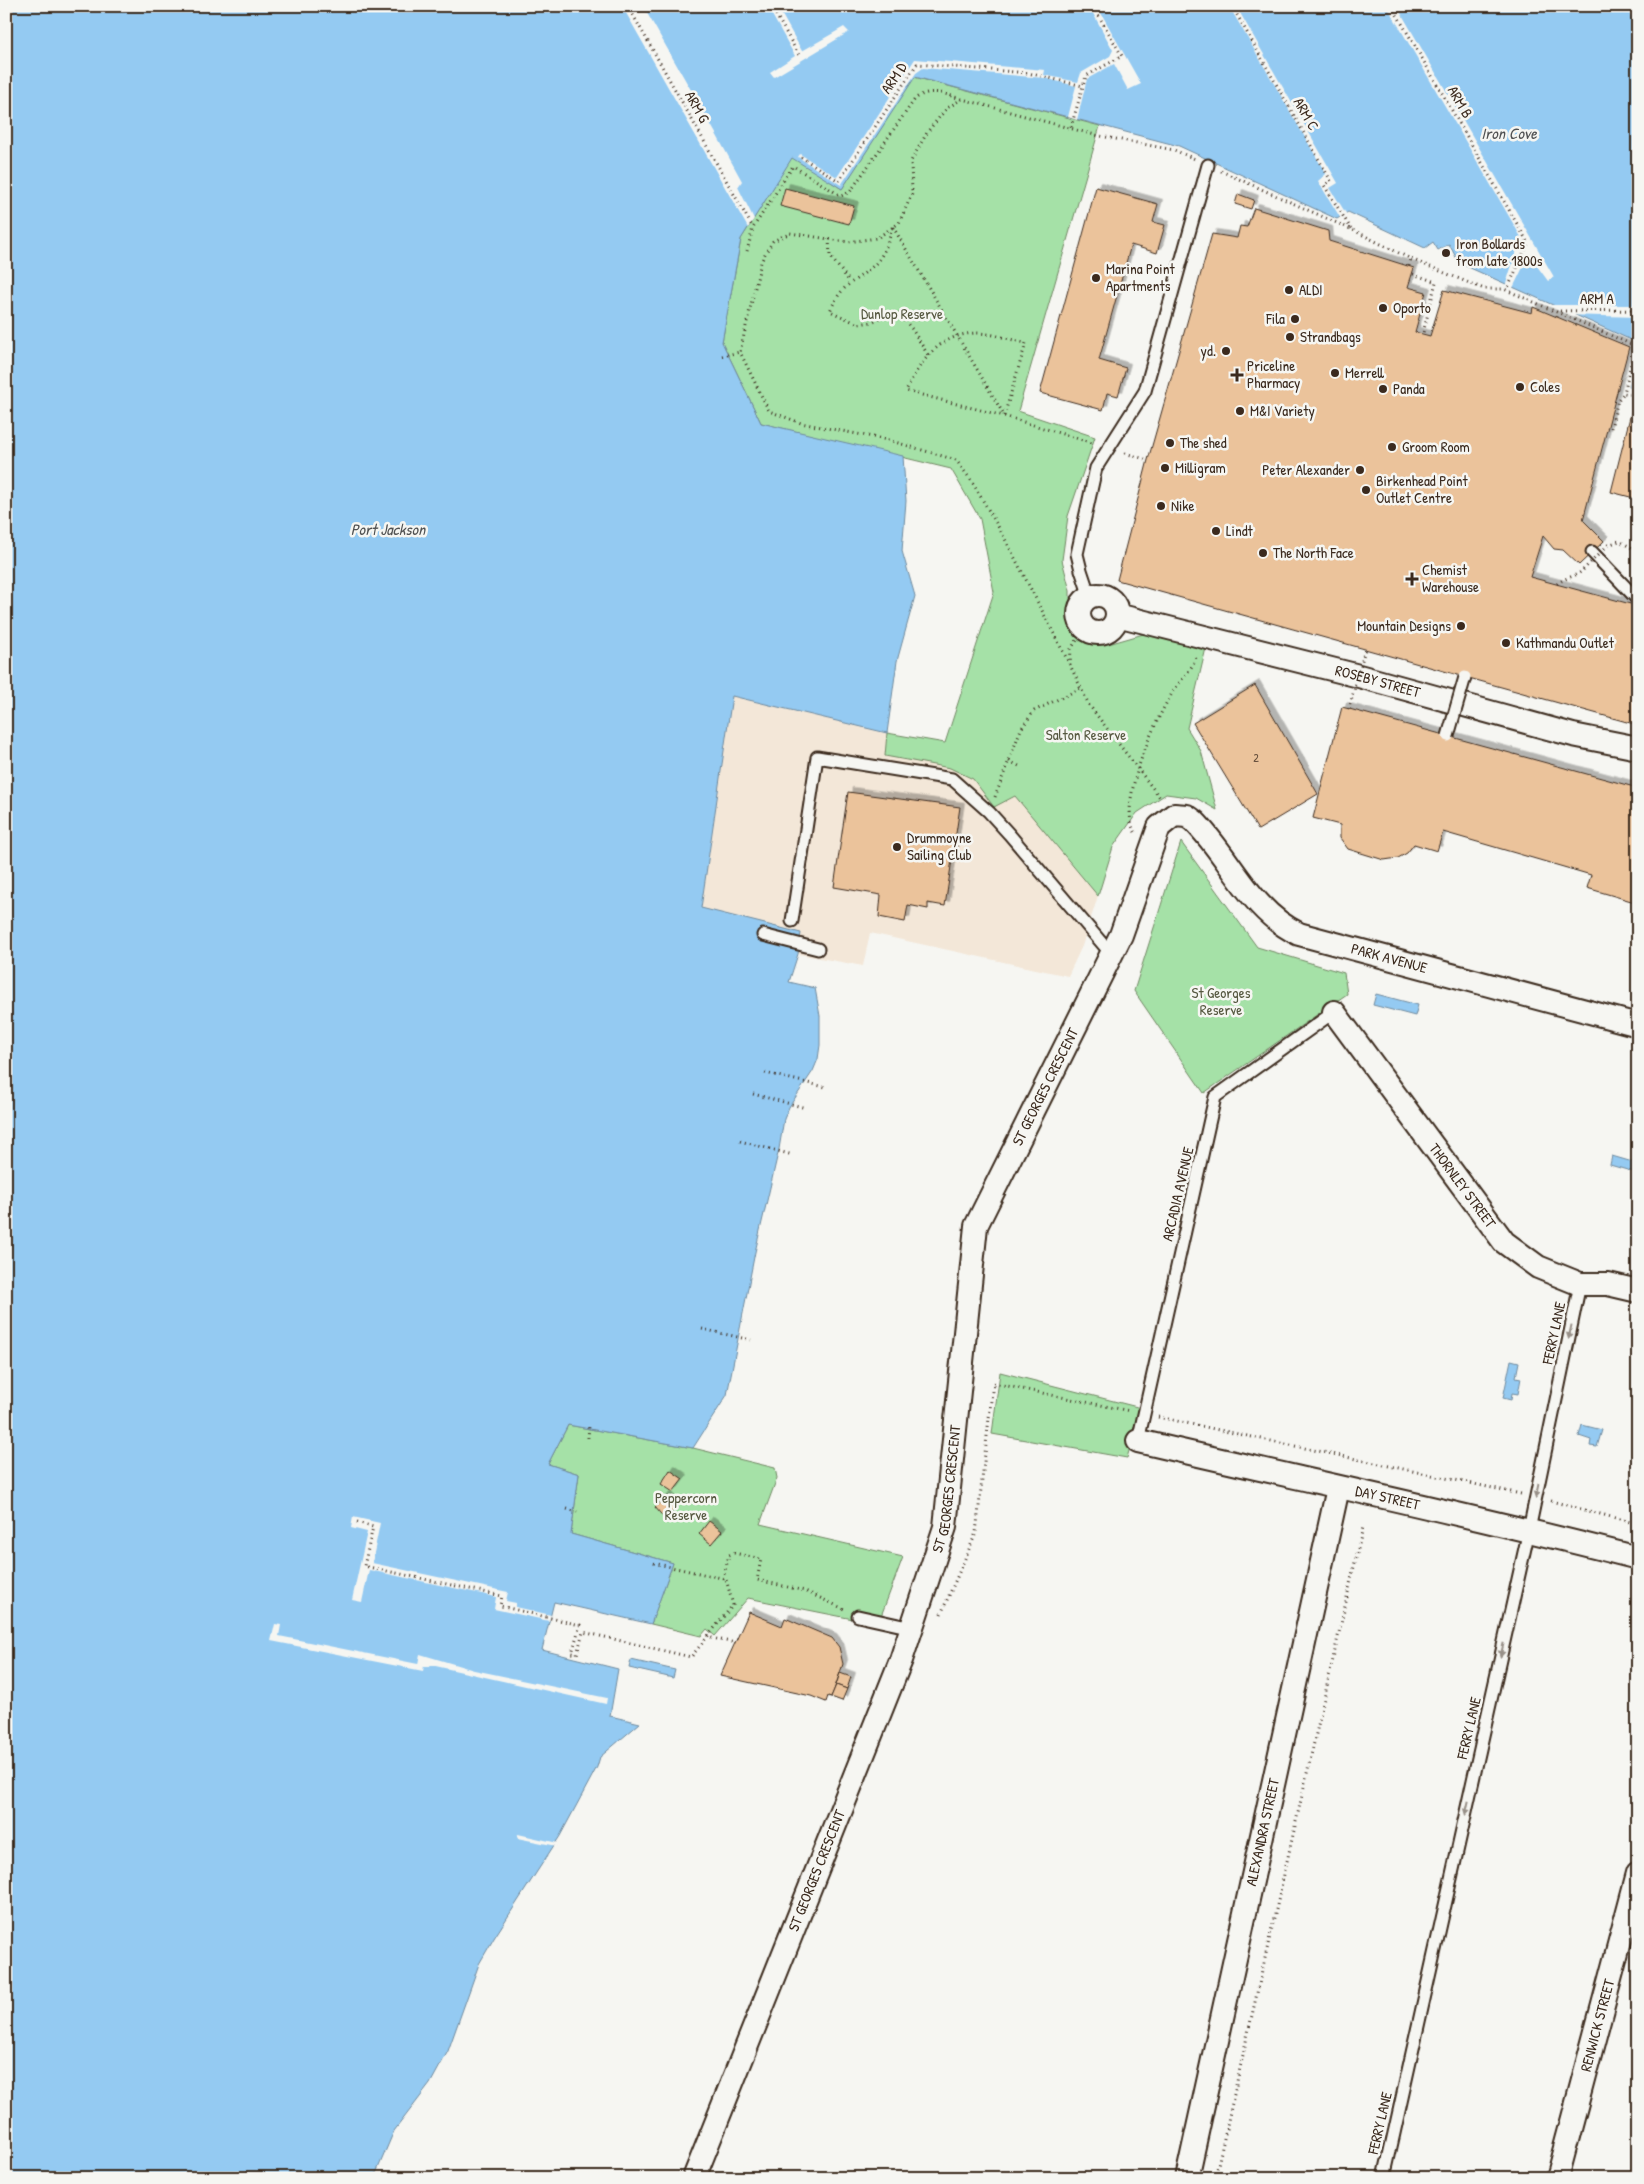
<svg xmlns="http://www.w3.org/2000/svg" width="1644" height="2184" font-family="'Patrick Hand',sans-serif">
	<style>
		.built { fill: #f3e7d8 }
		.green { fill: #a5e1a7; stroke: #708662 }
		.water { fill: #94caf2; stroke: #708a9d }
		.pier { fill: #f6f6f2 }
		.building { fill: #ebc39b; stroke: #3b2a1e; filter: url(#shadow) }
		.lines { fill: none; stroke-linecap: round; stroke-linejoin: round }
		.lane-casing { stroke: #3b2a1e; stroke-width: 15 }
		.street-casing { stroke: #3b2a1e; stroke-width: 26 }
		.path { stroke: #3b2a1e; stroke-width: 3; stroke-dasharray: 1 4; stroke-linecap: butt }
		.lane { stroke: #f6f6f2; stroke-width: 11 }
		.street { stroke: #f6f6f2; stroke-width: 22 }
		.lane-bridge-casing { stroke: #3b2a1e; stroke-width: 15; stroke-linecap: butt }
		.path-bridge { stroke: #3b2a1e; stroke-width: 3; stroke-dasharray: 1 4; stroke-linecap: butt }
		.lane-bridge { stroke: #f6f6f2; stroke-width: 11 }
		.oneway { fill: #989088 }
		.poi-dot { fill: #3b2a1e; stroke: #f6f6f2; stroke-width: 2 }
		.labels { text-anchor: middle; stroke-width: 5; stroke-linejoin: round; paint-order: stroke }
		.number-label { font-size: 12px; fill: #67503d }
		.street-label { font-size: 15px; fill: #3b2a1e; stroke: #f6f6f2 }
		.poi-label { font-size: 15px; fill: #3b2a1e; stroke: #f6f6f2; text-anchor: start }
		.park-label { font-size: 15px; fill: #565840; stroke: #f6f6f2 }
		.water-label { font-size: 16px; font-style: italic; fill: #515253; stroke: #f6f6f2 }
	</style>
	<defs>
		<filter id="shadow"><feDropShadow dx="4.5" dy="-4.5" stdDeviation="0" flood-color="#0004"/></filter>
	</defs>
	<rect width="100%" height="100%" fill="#f6f6f2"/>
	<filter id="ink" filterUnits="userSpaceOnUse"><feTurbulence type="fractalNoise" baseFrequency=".02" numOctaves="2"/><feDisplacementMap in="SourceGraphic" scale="10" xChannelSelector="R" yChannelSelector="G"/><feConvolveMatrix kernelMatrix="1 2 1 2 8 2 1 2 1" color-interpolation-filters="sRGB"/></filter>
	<g filter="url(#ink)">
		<path class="built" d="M732,696L887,733L885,756L950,767L973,779L994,807L1015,796L1098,896L1082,946L1068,976L870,933L863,966L798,954L801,933L701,908Z"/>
		<g class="green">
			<path d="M914,77L1100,126L1018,411L1095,437L1068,516L1062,560L1070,591V612L1074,630L1087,641L1112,643L1147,633L1206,648L1187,728L1201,751L1217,810L1196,798L1166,794L1137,813L1113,847L1098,896L1015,796L994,807L973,779L950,768L885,756L887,733L945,743L994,592L980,519L951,469L761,423L722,342L741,239L792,157L842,189Z"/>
			<path d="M1181,842L1257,947L1344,973L1347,994L1204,1093L1134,991Z"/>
			<path d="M1000,1372L1141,1408L1127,1458L992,1434Z"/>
			<path d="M568,1425L693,1448L775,1468L777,1478L760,1524L903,1557L878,1624L748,1598L715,1636L707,1629L701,1636L651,1624L673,1563L571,1534L579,1474L548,1464Z"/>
		</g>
		<g class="water">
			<path d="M6,6H1638V343L1459,263L1449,244L1438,250L1433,242L1425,248L1348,212L1337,219L1179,146L915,77L842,189L792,158L741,239L722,342L761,423L903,456L906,501L902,551L915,596L897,661L887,733L732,696L701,908L801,933L798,954L789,982L815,988L820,1016V1045L818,1059L813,1071L789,1107L784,1119L779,1149L755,1252L727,1395L693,1448L568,1425L548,1464L579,1474L571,1534L673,1563L651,1624L554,1602L542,1650L618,1669L610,1716L640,1723L600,1757L597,1767L560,1836L494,1938L479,1964L448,2051L430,2084L394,2131L374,2178H6Z"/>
			<path d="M1638,354V389L1629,387Z"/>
			<path d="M1376,994L1418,1005L1415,1016L1373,1005Z"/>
			<path d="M1612,1156L1636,1163L1634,1172L1610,1165Z"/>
			<path d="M1511,1360L1519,1362L1516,1377L1521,1378L1518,1394L1512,1393L1511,1400L1503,1398Z"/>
			<path d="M1582,1425L1602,1430L1597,1447L1590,1446L1591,1440L1579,1436Z"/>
			<path d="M631,1660L675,1670L673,1678L629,1668Z"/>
		</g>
		<g class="pier">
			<path d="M622,6H643L715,132L742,181L738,187L754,219L748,228Z"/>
			<path d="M767,6H777L802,51L844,27L849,32L774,77L770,72L795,56Z"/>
			<path d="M1089,6H1097L1141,84L1128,90L1114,64L1087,79L1077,120L1068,117L1076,86L1044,78L923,68L916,73L841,185L798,157L800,154L837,177L915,59L1045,70L1044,75L1078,82L1081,73L1110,56L1113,50Z"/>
			<path d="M1229,6H1236L1338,183L1330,188L1347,215L1341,219L1318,181L1326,174Z"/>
			<path d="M1387,6H1397L1554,277L1548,281L1529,255L1512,290L1505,287L1521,237Z"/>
			<path d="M1625,6H1638V28Z"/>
			<path d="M1547,305H1638V317L1567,315Z"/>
			<path d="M353,1517L380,1523L372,1563L508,1592L506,1601L516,1603V1607L551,1615L549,1621L494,1609L496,1597L369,1570L362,1602L352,1600L367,1532L351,1528Z"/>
			<path d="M275,1624L281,1625L279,1636L418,1664L420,1654L474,1670L607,1698L606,1704L431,1665L430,1667L424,1666L423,1671L271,1641Z"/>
			<path d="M518,1834L558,1843L557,1846L517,1838Z"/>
		</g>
		<g class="building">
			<path d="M1096,187L1158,204L1153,222L1165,225L1157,253L1131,245L1099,360L1126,368L1118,396L1107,393L1103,410L1040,393Z"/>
			<path d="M785,188L854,206L849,224L780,206Z"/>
			<path d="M1238,194L1254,200L1251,209L1235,204Z"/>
			<path d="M1254,208L1328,231L1329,241L1414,268L1408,287L1426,292L1415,332L1430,336L1444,290L1532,313L1533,307L1629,347L1583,520L1604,541L1579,565L1563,550L1554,549L1543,536L1530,577L1638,606V708L1634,724L1117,580L1148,460L1212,234L1237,238L1240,226L1247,227Z"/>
			<path d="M1633,405L1638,406V499L1611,492Z"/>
			<path d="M1255,685L1318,794L1258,830L1193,723Z"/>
			<path d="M1342,707L1638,788V903L1587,888L1591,875L1443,832L1437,851L1414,844L1407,853L1398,858L1384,860L1348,849L1340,838V825L1313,818Z"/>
			<path d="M848,792L960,807L945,906L928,903V909L908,905L905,922L879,917L881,895L834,887Z"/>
			<path d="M670,1470L683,1479L673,1492L661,1484Z"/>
			<path d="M667,1496L677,1507L665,1519L655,1507Z"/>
			<path d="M709,1521L722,1531L711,1544L699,1534Z"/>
			<path d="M749,1612L782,1626L785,1618L832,1638L839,1647L843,1664L834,1690L831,1697L828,1696L826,1702L811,1696L720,1676Z"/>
			<path d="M840,1673L851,1677L847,1689L836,1685Z"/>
			<path d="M836,1685L847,1689L842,1701L831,1697Z"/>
		</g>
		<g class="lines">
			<g class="lane-casing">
				<g id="lane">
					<path d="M1592,552L1638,600"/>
					<path d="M1090,597L1081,570L1077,554L1096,468L1145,391L1208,165"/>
					<path d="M792,921L817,757L952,779L989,812L1009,834L1112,955"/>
					<path d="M763,935L818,949"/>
					<path d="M1138,1441L1215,1097L1334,1012"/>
					<path d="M858,1616L912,1628"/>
					<path d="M1384,2178L1529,1530L1580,1284"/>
				</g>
			</g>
			<g class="street-casing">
				<g id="street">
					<circle cx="1098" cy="614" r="19"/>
					<path id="s1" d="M1117,615L1359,676L1573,735L1638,748"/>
					<path id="s2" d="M1334,1012L1504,1242L1538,1267L1580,1284H1608L1638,1291"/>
					<path id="s3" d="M1138,1441C1305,1480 1472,1515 1638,1558"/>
					<path id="s4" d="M694,2178L901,1660L945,1527L976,1226L1121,935L1159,827L1174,815L1187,816L1194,821C1231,858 1250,911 1299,934L1638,1025"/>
					<path id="s5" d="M1187,2178L1338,1488"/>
					<path id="s6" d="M1557,2178L1638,1873"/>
				</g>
			</g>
			<g class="path">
				<path d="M628,6L753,228"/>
				<path d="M771,6L800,57"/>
				<path d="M1232,6L1331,181L1324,185L1351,229"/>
				<path d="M1392,6L1528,243L1507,290"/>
				<path d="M1634,6L1638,13"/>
				<path d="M1071,127L1086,76L1122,56L1093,6"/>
				<path d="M801,157L839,181L917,64L1028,73L1083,86"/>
				<path d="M1221,171L1357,232L1411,259L1484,289H1504L1635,346L1624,393L1638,396"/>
				<path d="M893,227C888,242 884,256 873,266C852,285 843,282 830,311L858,324L872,322L883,316L899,314L912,329L928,355"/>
				<path d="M893,227L1004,415"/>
				<path d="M829,239L830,256L850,282"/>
				<path d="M747,251L753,228L793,166L841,196L850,192L915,99C930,87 945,94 961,99"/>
				<path d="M1409,266L1411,259"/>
				<path d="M1413,274L1436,282L1423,333"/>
				<path d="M1560,311L1638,310"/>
				<path d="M722,356L740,352"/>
				<path d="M1004,416L1026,343C1011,340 992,333 976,333C940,334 920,361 906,391L1004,416L1092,443"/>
				<path d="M1611,428L1618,400L1624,393"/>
				<path d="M1125,453L1148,460"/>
				<path d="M1608,545L1619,541L1638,551"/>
				<path d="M1557,584C1565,577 1576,577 1583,570"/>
				<path d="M1085,628L1071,649L1070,665L1089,705L1161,799"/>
				<path d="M1070,665L1003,535L971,480L956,460L888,440L801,423L769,411L740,352L761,262L766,252L773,241L790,233L848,242L877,238L899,223L912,194L911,161L928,131L947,108L962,99L1095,135L1174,150L1195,159"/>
				<path d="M1009,761L1021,767"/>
				<path d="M995,797L1021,729L1034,711L1081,688"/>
				<path d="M1135,832C1116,803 1157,715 1175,689C1182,678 1192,670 1196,657"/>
				<path d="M765,1073L825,1087"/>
				<path d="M753,1094L806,1108"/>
				<path d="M740,1141L793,1155"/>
				<path d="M702,1329L751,1340"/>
				<path d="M1158,1417L1521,1494"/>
				<path d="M588,1438L589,1426"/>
				<path d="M1551,1501L1638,1524"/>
				<path d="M567,1509L577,1512"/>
				<path d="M357,1522L373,1527L364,1566L502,1596L500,1606L580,1625L572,1653L577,1654L583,1632L691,1657L733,1605L726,1579L653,1563"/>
				<path d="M723,1579L729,1555L734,1553L761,1559L757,1580L805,1591L844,1609"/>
				<path d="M941,1614L976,1533L993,1383L1130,1411"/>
				<path d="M707,1635L712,1638L735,1643"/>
				<path d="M1215,2178L1363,1527"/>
			</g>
			<use href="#lane" class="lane"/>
			<use href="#street" class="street"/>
			<g class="lane-bridge-casing">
				<path id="lane-bridge" d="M1448,736L1465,677"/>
			</g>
			<g class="path-bridge">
				<path d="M1583,570L1608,545"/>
				<path d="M1349,709L1365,649"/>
			</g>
			<use href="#lane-bridge" class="lane-bridge"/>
		</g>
		<defs><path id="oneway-solid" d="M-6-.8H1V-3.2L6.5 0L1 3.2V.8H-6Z" transform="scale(1.25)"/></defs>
		<g class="oneway">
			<use href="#oneway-solid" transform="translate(1570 1332) rotate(102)"/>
			<use href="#oneway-solid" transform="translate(1537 1491) rotate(102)"/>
			<use href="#oneway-solid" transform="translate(1502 1650) rotate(103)"/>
			<use href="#oneway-solid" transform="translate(1467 1808) rotate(103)"/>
		</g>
	</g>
	<g class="poi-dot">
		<circle cx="1446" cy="253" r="5"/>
		<circle cx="1096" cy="278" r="5"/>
		<circle cx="1289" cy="290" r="5"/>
		<circle cx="1383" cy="308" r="5"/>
		<circle cx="1295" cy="319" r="5"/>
		<circle cx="1290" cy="337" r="5"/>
		<circle cx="1226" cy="351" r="5"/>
		<circle cx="1335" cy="373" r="5"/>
		<path d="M1234.5 367.5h5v5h5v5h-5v5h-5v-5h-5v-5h5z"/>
		<circle cx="1520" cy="387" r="5"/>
		<circle cx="1383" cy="389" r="5"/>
		<circle cx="1240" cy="411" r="5"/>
		<circle cx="1170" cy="443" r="5"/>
		<circle cx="1392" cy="447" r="5"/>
		<circle cx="1165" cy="468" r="5"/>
		<circle cx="1360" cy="470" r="5"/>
		<circle cx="1366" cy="490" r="5"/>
		<circle cx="1161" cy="506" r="5"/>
		<circle cx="1216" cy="531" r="5"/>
		<circle cx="1263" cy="553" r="5"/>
		<path d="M1409.5 571.5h5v5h5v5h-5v5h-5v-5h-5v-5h5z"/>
		<circle cx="1461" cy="626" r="5"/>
		<circle cx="1506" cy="643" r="5"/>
		<circle cx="897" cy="847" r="5"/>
	</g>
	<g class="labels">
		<g class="number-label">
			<text x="1256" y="762">2</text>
		</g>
		<g class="street-label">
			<text transform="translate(894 78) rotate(-56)" y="5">ARM D</text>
			<text transform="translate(1460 102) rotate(60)" y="5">ARM B</text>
			<text transform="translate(697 107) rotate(61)" y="5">ARM G</text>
			<text transform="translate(1306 114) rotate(60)" y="5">ARM C</text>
			<text x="1597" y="304">ARM A</text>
			<text dy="5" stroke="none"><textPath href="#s1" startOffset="269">ROSEBY STREET</textPath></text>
			<text dy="5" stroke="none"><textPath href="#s4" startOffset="1730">PARK AVENUE</textPath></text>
			<text dy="5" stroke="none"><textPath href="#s4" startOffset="1156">ST GEORGES CRESCENT</textPath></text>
			<text dy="5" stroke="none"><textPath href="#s2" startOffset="216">THORNLEY STREET</textPath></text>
			<text transform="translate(1178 1194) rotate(-77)" y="5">ARCADIA AVENUE</text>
			<text transform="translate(1554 1333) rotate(-78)" y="5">FERRY LANE</text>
			<text dy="5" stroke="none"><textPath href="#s4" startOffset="736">ST GEORGES CRESCENT</textPath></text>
			<text dy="5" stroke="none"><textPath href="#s3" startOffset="256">DAY STREET</textPath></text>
			<text transform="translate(1469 1728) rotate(-77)" y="5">FERRY LANE</text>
			<text dy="5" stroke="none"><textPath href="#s5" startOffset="354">ALEXANDRA STREET</textPath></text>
			<text dy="5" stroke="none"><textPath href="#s4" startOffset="331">ST GEORGES CRESCENT</textPath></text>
			<text dy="5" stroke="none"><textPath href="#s6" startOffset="158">RENWICK STREET</textPath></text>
			<text transform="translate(1380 2123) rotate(-77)" y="5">FERRY LANE</text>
		</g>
		<g class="poi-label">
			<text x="1456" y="249">Iron Bollards<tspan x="1456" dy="17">from late 1800s</tspan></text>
			<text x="1106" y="274">Marina Point<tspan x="1106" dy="17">Apartments</tspan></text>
			<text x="1299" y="295">ALDI</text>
			<text x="1393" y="313">Oporto</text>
			<text x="1285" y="324" text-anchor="end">Fila</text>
			<text x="1300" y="342">Strandbags</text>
			<text x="1216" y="356" text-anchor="end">yd.</text>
			<text x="1247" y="371">Priceline<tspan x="1247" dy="17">Pharmacy</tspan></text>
			<text x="1345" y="378">Merrell</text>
			<text x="1530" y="392">Coles</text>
			<text x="1393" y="394">Panda</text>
			<text x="1250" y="416">M&amp;I Variety</text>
			<text x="1180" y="448">The shed</text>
			<text x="1402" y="452">Groom Room</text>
			<text x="1175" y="473">Milligram</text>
			<text x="1350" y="475" text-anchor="end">Peter Alexander</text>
			<text x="1376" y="486">Birkenhead Point<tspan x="1376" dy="17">Outlet Centre</tspan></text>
			<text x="1171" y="511">Nike</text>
			<text x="1226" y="536">Lindt</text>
			<text x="1273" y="558">The North Face</text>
			<text x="1422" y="575">Chemist<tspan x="1422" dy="17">Warehouse</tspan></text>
			<text x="1451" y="631" text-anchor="end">Mountain Designs</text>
			<text x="1516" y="648">Kathmandu Outlet</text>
			<text x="907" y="843">Drummoyne<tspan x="907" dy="17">Sailing Club</tspan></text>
		</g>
		<g class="park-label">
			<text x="902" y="319">Dunlop Reserve</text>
			<text x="1086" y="740">Salton Reserve</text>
			<text x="1221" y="998">St Georges<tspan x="1221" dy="17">Reserve</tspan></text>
			<text x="686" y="1503">Peppercorn<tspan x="686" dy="17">Reserve</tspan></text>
		</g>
		<g class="water-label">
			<text x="1509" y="139">Iron Cove</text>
			<text x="388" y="535">Port Jackson</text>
		</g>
	</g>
	<rect width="1644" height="2184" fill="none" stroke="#f6f6f2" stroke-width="25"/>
	<rect x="12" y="12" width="1619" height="2159" fill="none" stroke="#3b2a1e" stroke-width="2" filter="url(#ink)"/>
</svg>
